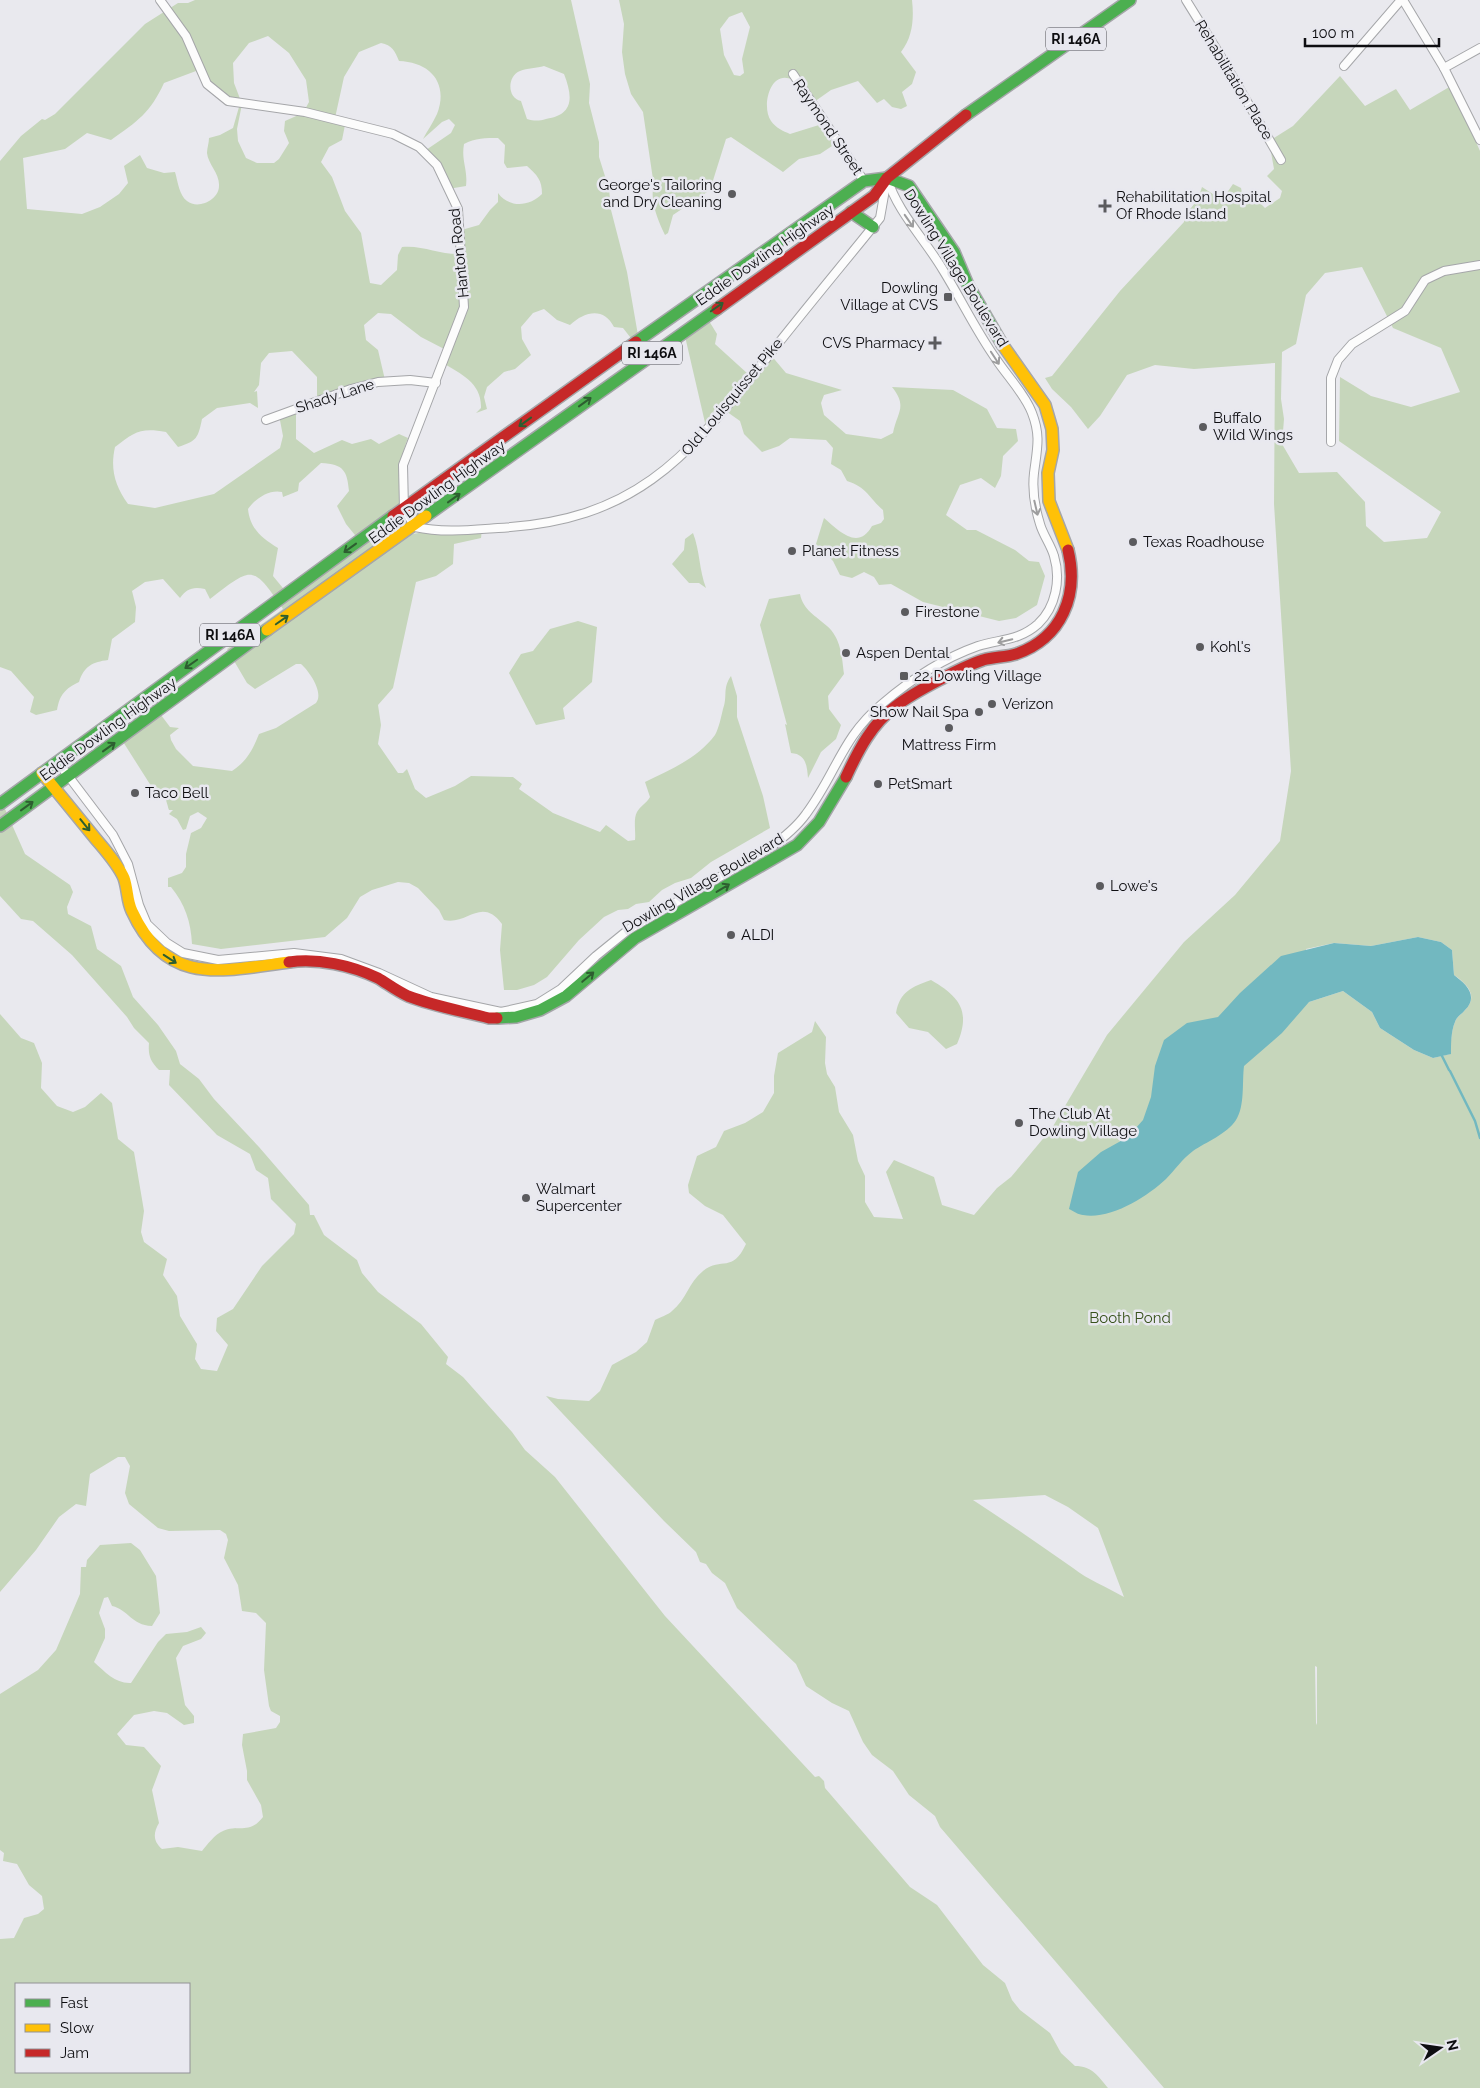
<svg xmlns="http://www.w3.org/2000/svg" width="1480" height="2088" font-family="Raleway,sans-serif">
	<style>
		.green { fill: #c6d6bb; fill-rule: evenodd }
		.water { fill: #72b8c0 }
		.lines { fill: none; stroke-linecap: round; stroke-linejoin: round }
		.stream { stroke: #72b8c0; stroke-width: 2.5 }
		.street-casing { stroke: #a5a6a9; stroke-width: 10 }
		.fast-casing { stroke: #a5a6a9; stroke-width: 14 }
		.slow-casing { stroke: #a5a6a9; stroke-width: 14 }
		.jam-casing { stroke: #a5a6a9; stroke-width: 14 }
		.street { stroke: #fcfcfc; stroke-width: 8 }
		.fast { stroke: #4caf50; stroke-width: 11 }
		.slow { stroke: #ffc107; stroke-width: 11 }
		.jam { stroke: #c62828; stroke-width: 11 }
		.oneway { stroke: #9d9d9e }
		.oneway2 { stroke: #2d5e30 }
		.poi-dot { fill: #5b5b5e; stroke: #e8e8ef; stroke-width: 2 }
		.labels { text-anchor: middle; stroke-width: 5; stroke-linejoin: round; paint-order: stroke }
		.shield { fill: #e8e8ef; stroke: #4f4f54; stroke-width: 1 }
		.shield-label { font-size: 14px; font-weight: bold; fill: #0e0e11 }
		.street-label { font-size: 15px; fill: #0e0e11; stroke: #e8e8ef }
		.poi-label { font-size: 15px; fill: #0e0e11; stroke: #e8e8ef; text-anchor: start }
		.park-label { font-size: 15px; fill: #38531c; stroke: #e8e8ef }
	</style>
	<rect width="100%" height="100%" fill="#e9e9ee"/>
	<g class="green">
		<path d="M195,0H571L590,84L589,103L599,142V157L609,189L611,210L627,272L639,341L634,342L623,328L614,327C604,307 585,311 570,325L557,320L544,309L533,313L521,327L522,339L531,355L515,369L504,372L487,387L484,397L487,409L476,413L481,408C482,383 461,374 443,363L448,351L421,337L391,314L378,313L364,325L366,340L378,350L385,380L317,401V377L292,351L269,353L261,363L259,385L254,392L257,391L258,408L250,403L217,408L202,419C198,438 197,441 178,447L166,432C141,427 134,432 115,447C110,469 115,486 128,504L155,508L214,494L280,448L283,436L279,415L296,409V439L314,453L342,440L352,444L371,439L379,444L399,434L408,438C399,460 399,483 402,506L417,502L421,509L438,507L407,535L453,527L482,529L481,538L454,544L453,564L436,576L416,582L393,688L378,705L381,725L378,744L398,773H403L407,769L415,789L426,798L455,786L471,776L513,777L522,784L519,789L553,813L600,832L606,825L628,841L635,840C636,832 633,819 637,812C640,806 647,803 650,797L645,782C670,770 698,758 715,735C719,728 721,717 723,709C728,696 722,689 731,676L737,696V717L763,796L770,828L711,862L691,878L675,883L662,890L649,902L636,904L628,909L618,910L604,917L579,940L547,977L534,985L517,990H504L500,950L502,924C481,896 467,926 444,920L439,910L418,888L409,883L398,882L372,890L360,897L347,918L325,937L221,949L192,944C191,922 185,904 171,887H168V878L182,873L186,867V854L191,833L201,828L207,818L198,812L190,816L186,829L183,830L177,819L169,814L173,810H169C166,800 165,791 153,789L120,737L158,711L170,727L179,728L170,735L171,740L176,749L193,766L232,771C247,761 252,751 259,734L276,728L316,703C324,693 310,672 301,664H296L255,689L247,683L227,649L283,609C252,563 252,567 210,599L205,589C193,586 186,589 180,598L163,579L145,582L132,591L136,607L135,622L112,639L108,660C93,662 84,666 79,682C65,689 60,694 57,710L36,715L30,712L34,697L11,671L0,667V161L21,136L42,119L45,120L55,114L145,24L178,3H188ZM268,36L289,53L306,80L309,102L303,113L285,121L284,131L289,143L279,159L274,163H257L246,158L238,141L237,129L242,104L234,83L233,63L249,43ZM381,43C392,45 395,51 399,61C430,62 449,83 437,114C433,123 427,131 423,139L442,122L449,119L455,125L451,133L426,150L448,189L466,186C468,169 461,161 464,144C475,138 486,138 498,138L505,145L504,163L507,168L527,166C537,175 542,180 542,194C529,207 509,208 498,193V202L490,210L479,225L458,231V254C438,254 422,245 402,247L398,255L397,270L381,285L370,283L361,233L345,211L332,177L321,162L329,147L342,140L345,125L335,118L344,77L359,52ZM544,66L564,74C573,97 574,115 546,119C539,121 534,121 527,119L521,101C507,98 507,76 520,71C527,68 537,68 544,66ZM196,71L204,85L239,107L233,128L220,135L209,138C209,143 207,148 207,153C208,164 220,174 219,186C219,200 198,210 187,201C179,195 178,182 175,172L164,173L147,168L140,155L124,166L128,183L119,194L100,207L82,214L27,209L23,158L65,149L87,133L111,140C138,121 150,113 164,83ZM321,463C344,464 347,471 349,491L337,506L346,524L359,540L287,593L273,576L278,548C262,538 250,529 248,509C255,499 269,489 282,492L283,497L298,491L299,483Z"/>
		<path d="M619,0H912C914,18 913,37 901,52L916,72L912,84L902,92L907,106L901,109L892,107L884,99L877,103L858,81L831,90L814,102C807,94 802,85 793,80C770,68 761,107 771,121C776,128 783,131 790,134L819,125L829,126L838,142L820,154L799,159L783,172L731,137L726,139L710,190L673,215L668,233L665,235C659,223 649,200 654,186L643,112L631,94L625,74L622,52L624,24ZM742,12L750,27L742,59L744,73L740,76L734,75L724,55L720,29L729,17Z"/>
		<path d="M1340,76L1365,106L1396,89L1410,110L1451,86L1480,151V2088H1164L940,1827L935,1816L909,1795L893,1771L872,1755L863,1742L849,1711L832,1703L806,1686L796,1664L737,1608L725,1583L712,1573L706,1564L700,1562L696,1552L664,1521L546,1396L558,1399L589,1401L600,1391L612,1365L636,1352L647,1342L655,1320C660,1317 668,1315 672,1311C686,1300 689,1282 703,1271C722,1256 732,1274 746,1244L723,1215L705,1206L689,1193L688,1185L697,1156L716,1147L724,1131L745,1123L763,1112L774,1093V1076L778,1053L812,1032L815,1021L826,1037L825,1063L827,1074L835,1087L839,1112L853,1135L858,1161L865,1176V1202L874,1217L903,1219L886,1172L894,1160L934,1177L942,1205L974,1215L997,1188L1011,1177L1052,1128L1107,1035L1184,942L1235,895L1280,841L1291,771L1274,504L1275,363L1194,369L1155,365L1127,375L1100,416L1088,429L1071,407L1052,389L1045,378L1052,376L1120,291L1184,222V217L1198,199L1202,187L1222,200L1233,184L1241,188L1243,198L1248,199L1253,196L1265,208L1280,198L1282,191L1267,176L1274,169L1269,141L1293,126ZM1362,267L1393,328L1441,348L1460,392L1411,407L1371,396L1340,377L1339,441L1441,512L1427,538L1384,542L1366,526L1365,502L1337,472L1299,473L1282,444L1284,419L1281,399L1282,352L1296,344L1306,295L1325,273ZM1418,937L1441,942L1452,950L1454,975C1467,984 1479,996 1465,1010C1461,1015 1457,1016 1455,1022C1451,1031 1451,1044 1450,1054L1433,1058L1414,1050L1380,1028L1372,1012L1343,991L1306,1003V949L1334,943L1371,946ZM1045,1495L1068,1507L1098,1528L1124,1597C1107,1587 1088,1580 1073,1568C1040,1545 1007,1522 973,1500ZM1315,1666L1317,1667V1725L1316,1723Z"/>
		<path d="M706,316L717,334L715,344L748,374L752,375L770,354L786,373L842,390L824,395L821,403L824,415L846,434L881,439L893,433C897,412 908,407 892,387L953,390L987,409L997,428L1016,429L1018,441L1003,456L1001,476L995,488L981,478L960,485L946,515L967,530H976L1015,550L1029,561L1039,562L1045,576L1037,605L1016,618L999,621L923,602L891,584L879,585L874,577L864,572L852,578L840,575L833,561L816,544L824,518C839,531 858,551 872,526L881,523L884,519L883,510C869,498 867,487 847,481L841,470L831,464L833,448L826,440L790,438L779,446L762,452L744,434L740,421L723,409L706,427L684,332Z"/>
		<path d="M693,533C700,551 699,570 706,588L699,583H689L672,564L684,550L685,539Z"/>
		<path d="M800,594C803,610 816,616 827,626C841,638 842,657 844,674L828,696L829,709L841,725L836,739L821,752L808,778C807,766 806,754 791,753L785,724L787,725L760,625L769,599Z"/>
		<path d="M578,621L597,627L592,682L563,708L565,719L536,725L509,673L521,654L533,651L550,629Z"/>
		<path d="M0,802L5,809L25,854L70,885L73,892L67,907L68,914L91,926L97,949L121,966L133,997L158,1025L176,1051L180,1064L199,1079L214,1099L259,1147L309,1205L310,1215H314L324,1235L357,1260L362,1273L378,1292L421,1324L448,1357L446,1364L463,1377L512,1432L525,1450L555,1477L665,1616L815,1777L819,1776L824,1781L825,1788L910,1887L937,1905L983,1965L1005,1983L1012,2000L1020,2010L1050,2033L1061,2053L1075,2066C1092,2066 1098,2076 1108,2088H0V1939L14,1938L24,1918L38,1914L44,1909L42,1896L29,1885L17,1864L3,1861L4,1853L0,1850V1694L38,1670L56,1650L80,1594L81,1567H86L87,1560L100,1545L131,1543L140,1550L156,1576L160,1613L152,1626C131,1625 129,1610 112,1606L108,1597L104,1598L99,1613L105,1629V1638L94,1662C105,1672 116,1684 131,1683L158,1642L166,1634L187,1632L201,1627L206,1633L201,1639L183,1646L176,1658L185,1705L194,1716V1723L184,1725L167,1713L154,1711L134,1715L117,1734L126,1745L144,1747L161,1766L152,1790L159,1823C153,1833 153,1841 162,1849L178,1847L202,1851C207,1845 215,1834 223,1831C239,1824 249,1835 263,1817L261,1805L247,1780V1771L242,1745L243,1734L276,1728L280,1722V1716L271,1711L269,1706L264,1670L266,1623L256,1613L242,1611L238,1585L224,1558L228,1540L226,1534L220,1530L169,1531L158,1528L129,1504L125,1493L130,1466L125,1457H118L90,1474L86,1506L76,1504L59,1517L36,1550L0,1592V1014L21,1038L34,1043L42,1063L41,1088L57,1106L73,1112L85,1107L101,1093L112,1103L118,1139L134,1152L144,1211L141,1232L144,1242L167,1259L163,1275L177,1296L180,1316L197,1344L195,1359L201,1369L217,1371L228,1345L216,1331L217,1318L233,1309L262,1266L294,1234L296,1224L271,1199L268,1178L256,1170L250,1154L217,1135L169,1085L170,1070H159C150,1061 148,1055 149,1043L134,1028L127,1017L72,955L33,921L21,919L0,896ZM16,1984H189V2072H16Z"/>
		<path d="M931,980C960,997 971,1011 957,1044L946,1049L928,1032L909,1028L896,1013C900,991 912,987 931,980Z"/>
	</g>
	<path class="water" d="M1418,937L1441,942L1452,950L1454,975C1466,984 1479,996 1465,1010C1461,1015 1457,1016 1455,1022C1451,1031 1451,1044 1451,1054L1433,1058L1414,1050L1380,1028L1372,1012L1343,991L1309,1002L1282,1033L1244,1066C1242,1082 1245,1106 1236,1120C1227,1134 1206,1142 1193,1151C1182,1159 1175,1170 1166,1179C1147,1197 1110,1220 1083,1215C1079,1215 1073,1211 1069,1209L1078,1172L1101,1152L1128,1137L1143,1120L1151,1097L1155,1066L1164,1040L1187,1023L1218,1017L1240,993L1281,956L1334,943L1371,946Z"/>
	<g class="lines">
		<g class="stream">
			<path d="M1442,1056L1449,1070"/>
			<path d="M1450,1071L1475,1121L1480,1138"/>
		</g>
		<g class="street-casing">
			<g id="street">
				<path d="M160,0L186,36L207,84L228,101L305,112L393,134L419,147L437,165L458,209L464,307L403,465L404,509L415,527C442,533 470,530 498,528C640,520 687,456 770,354C806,308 843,264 880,218L886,184"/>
				<path d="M1186,0L1220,55L1281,160"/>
				<path d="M1403,0L1444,68L1480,140"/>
				<path d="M1344,66L1401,0"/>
				<path d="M1444,68L1480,48"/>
				<path d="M793,74L864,181"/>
				<path d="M266,420L351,389L378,382L410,380L436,383"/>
				<path d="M1331,442V378L1338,360L1352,344L1405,311L1425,280L1444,271L1480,265"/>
				<path d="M57,761L113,835L128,864L139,905L147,924L167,943L183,953L218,960L294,953L341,959L379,973L431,997L501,1012L537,1004L561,989L596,956L628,930L768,849C782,839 796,828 806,814C836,774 842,737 882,704C909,681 944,658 978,646C1000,639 1019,641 1038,624C1056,607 1061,579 1054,556C1051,545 1043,535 1040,524C1035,508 1032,490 1034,473C1037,449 1041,436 1032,413C1025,394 1007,376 996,359C976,331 961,299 943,270C924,238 898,213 887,178"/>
			</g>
		</g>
		<g class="fast-casing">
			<g id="fast">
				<path d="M966,115L1130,0"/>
				<path d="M887,178L909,186L954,252L968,285L1002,344"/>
				<path d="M851,212L873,227"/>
				<path d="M636,342L864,181L887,178"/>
				<path d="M426,516L717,309"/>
				<path d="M0,804L393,516"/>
				<path d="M0,826L267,630"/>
				<path d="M497,1018L516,1017L540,1010L566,996L635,938L797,845L819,822L846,777"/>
			</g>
		</g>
		<g class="slow-casing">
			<g id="slow">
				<path d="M1002,344L1045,405L1052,429L1053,450L1048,473L1049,501L1068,550"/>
				<path d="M267,630L426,516"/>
				<path d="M42,773C60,795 77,816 95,838C105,850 118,864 124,878C128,889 127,901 132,911C167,987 221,971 289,962"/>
			</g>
		</g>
		<g class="jam-casing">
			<g id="jam">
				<path d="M717,309L874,196L887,178L966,115"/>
				<path d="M393,516L636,342"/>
				<path d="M846,777C858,751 872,723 896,706C914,692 962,667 983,660C994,657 1006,657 1016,654C1062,638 1079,595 1068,550"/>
				<path d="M289,962C318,958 351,965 378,978C388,984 397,991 408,996C434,1006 462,1011 489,1018H497"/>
			</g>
		</g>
		<use href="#street" class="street"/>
		<use href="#fast" class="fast"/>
		<use href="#slow" class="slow"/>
		<use href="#jam" class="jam"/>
	</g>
	<defs><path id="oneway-shaft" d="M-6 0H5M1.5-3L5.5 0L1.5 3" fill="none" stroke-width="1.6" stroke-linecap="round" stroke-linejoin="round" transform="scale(1.25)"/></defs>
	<g class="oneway">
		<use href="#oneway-shaft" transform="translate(909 221) rotate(55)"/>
		<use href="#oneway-shaft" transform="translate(995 358) rotate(57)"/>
		<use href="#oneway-shaft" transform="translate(1036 508) rotate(77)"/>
		<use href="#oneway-shaft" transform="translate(1005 641) rotate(167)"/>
	</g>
	<g class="oneway2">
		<use href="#oneway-shaft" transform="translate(717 307) rotate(-35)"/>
		<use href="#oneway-shaft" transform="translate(585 402) rotate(-36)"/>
		<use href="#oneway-shaft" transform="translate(525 422) rotate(144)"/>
		<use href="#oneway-shaft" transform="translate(454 498) rotate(-36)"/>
		<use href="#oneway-shaft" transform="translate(350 548) rotate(144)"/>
		<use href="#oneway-shaft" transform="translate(282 620) rotate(-35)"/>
		<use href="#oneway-shaft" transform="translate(191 664) rotate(145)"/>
		<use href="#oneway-shaft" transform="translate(109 747) rotate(-36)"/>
		<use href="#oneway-shaft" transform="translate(27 806) rotate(-36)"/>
		<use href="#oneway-shaft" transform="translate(85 825) rotate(51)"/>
		<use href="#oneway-shaft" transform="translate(723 888) rotate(-31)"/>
		<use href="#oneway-shaft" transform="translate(170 959) rotate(33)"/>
		<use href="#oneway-shaft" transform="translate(588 977) rotate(-40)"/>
	</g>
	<g class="poi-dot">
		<circle cx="732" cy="194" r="5"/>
		<path d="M1102.5 198.5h5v5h5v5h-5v5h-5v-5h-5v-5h5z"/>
		<rect x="943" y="292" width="10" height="10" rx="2.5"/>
		<path d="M932.5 335.5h5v5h5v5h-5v5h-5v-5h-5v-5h5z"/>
		<circle cx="1203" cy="427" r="5"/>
		<circle cx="1133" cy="542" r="5"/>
		<circle cx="792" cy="551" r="5"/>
		<circle cx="905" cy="612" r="5"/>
		<circle cx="1200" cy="647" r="5"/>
		<circle cx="846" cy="653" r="5"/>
		<rect x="899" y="671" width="10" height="10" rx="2.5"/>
		<circle cx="992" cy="704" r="5"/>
		<circle cx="979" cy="712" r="5"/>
		<circle cx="949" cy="728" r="5"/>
		<circle cx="878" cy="784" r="5"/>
		<circle cx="135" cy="793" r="5"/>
		<circle cx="1100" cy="886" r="5"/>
		<circle cx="731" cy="935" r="5"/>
		<circle cx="1019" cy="1123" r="5"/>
		<circle cx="526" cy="1198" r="5"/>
	</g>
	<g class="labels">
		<g class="shield">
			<rect x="1046" y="27.5" width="60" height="23" rx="4"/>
			<rect x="622" y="341.5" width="60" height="23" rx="4"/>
			<rect x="200" y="623.5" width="60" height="23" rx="4"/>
		</g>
		<g class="shield-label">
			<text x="1076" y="44">RI 146A</text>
			<text x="652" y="358">RI 146A</text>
			<text x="230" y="640">RI 146A</text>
		</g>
		<g class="street-label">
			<text transform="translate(1234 80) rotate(59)" y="5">Rehabilitation Place</text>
			<text transform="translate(828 127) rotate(56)" y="5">Raymond Street</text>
			<text transform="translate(459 253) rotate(-96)" y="5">Hanton Road</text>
			<text transform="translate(765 255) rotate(-35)" y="5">Eddie Dowling Highway</text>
			<text transform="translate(956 268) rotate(58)" y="5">Dowling Village Boulevard</text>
			<text transform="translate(335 396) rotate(-18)" y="5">Shady Lane</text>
			<text transform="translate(732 397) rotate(-50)" y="5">Old Louisquisset Pike</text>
			<text transform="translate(437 492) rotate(-36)" y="5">Eddie Dowling Highway</text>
			<text transform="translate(108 729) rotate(-36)" y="5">Eddie Dowling Highway</text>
			<text transform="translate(703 883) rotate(-30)" y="5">Dowling Village Boulevard</text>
		</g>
		<g class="poi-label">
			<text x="722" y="190" text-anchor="end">George's Tailoring<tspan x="722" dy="17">and Dry Cleaning</tspan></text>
			<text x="1116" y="202">Rehabilitation Hospital<tspan x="1116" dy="17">Of Rhode Island</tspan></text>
			<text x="938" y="293" text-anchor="end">Dowling<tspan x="938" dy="17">Village at CVS</tspan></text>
			<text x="925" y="348" text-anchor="end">CVS Pharmacy</text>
			<text x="1213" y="423">Buffalo<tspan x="1213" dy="17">Wild Wings</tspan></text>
			<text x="1143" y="547">Texas Roadhouse</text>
			<text x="802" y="556">Planet Fitness</text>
			<text x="915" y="617">Firestone</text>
			<text x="1210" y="652">Kohl's</text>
			<text x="856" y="658">Aspen Dental</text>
			<text x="914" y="681">22 Dowling Village</text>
			<text x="1002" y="709">Verizon</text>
			<text x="969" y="717" text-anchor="end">Show Nail Spa</text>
			<text x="949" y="750" text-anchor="middle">Mattress Firm</text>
			<text x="888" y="789">PetSmart</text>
			<text x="145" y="798">Taco Bell</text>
			<text x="1110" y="891">Lowe's</text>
			<text x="741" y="940">ALDI</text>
			<text x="1029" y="1119">The Club At<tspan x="1029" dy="17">Dowling Village</tspan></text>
			<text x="536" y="1194">Walmart<tspan x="536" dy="17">Supercenter</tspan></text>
		</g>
		<g class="park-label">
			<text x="1130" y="1323">Booth Pond</text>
		</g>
	</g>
	<rect x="15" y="1983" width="175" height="90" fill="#e8e8ef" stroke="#919196"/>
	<rect x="25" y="1999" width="25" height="8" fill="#4caf50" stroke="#919196"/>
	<text x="60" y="2008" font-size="15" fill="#0e0e11">Fast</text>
	<rect x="25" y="2024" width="25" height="8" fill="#ffc107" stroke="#919196"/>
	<text x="60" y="2033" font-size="15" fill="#0e0e11">Slow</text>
	<rect x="25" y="2049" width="25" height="8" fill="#c62828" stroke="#919196"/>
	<text x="60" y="2058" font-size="15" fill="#0e0e11">Jam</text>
	<g transform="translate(1440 2048) rotate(77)" stroke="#e8e8ef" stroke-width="4" paint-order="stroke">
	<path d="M0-4L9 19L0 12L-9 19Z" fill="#0e0e11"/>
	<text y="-8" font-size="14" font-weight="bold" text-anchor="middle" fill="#0e0e11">N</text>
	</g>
	<path d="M1305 38v8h134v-8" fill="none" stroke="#0e0e11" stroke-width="2.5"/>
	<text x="1312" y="38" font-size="15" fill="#0e0e11" stroke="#e8e8ef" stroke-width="4" paint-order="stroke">100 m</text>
</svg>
